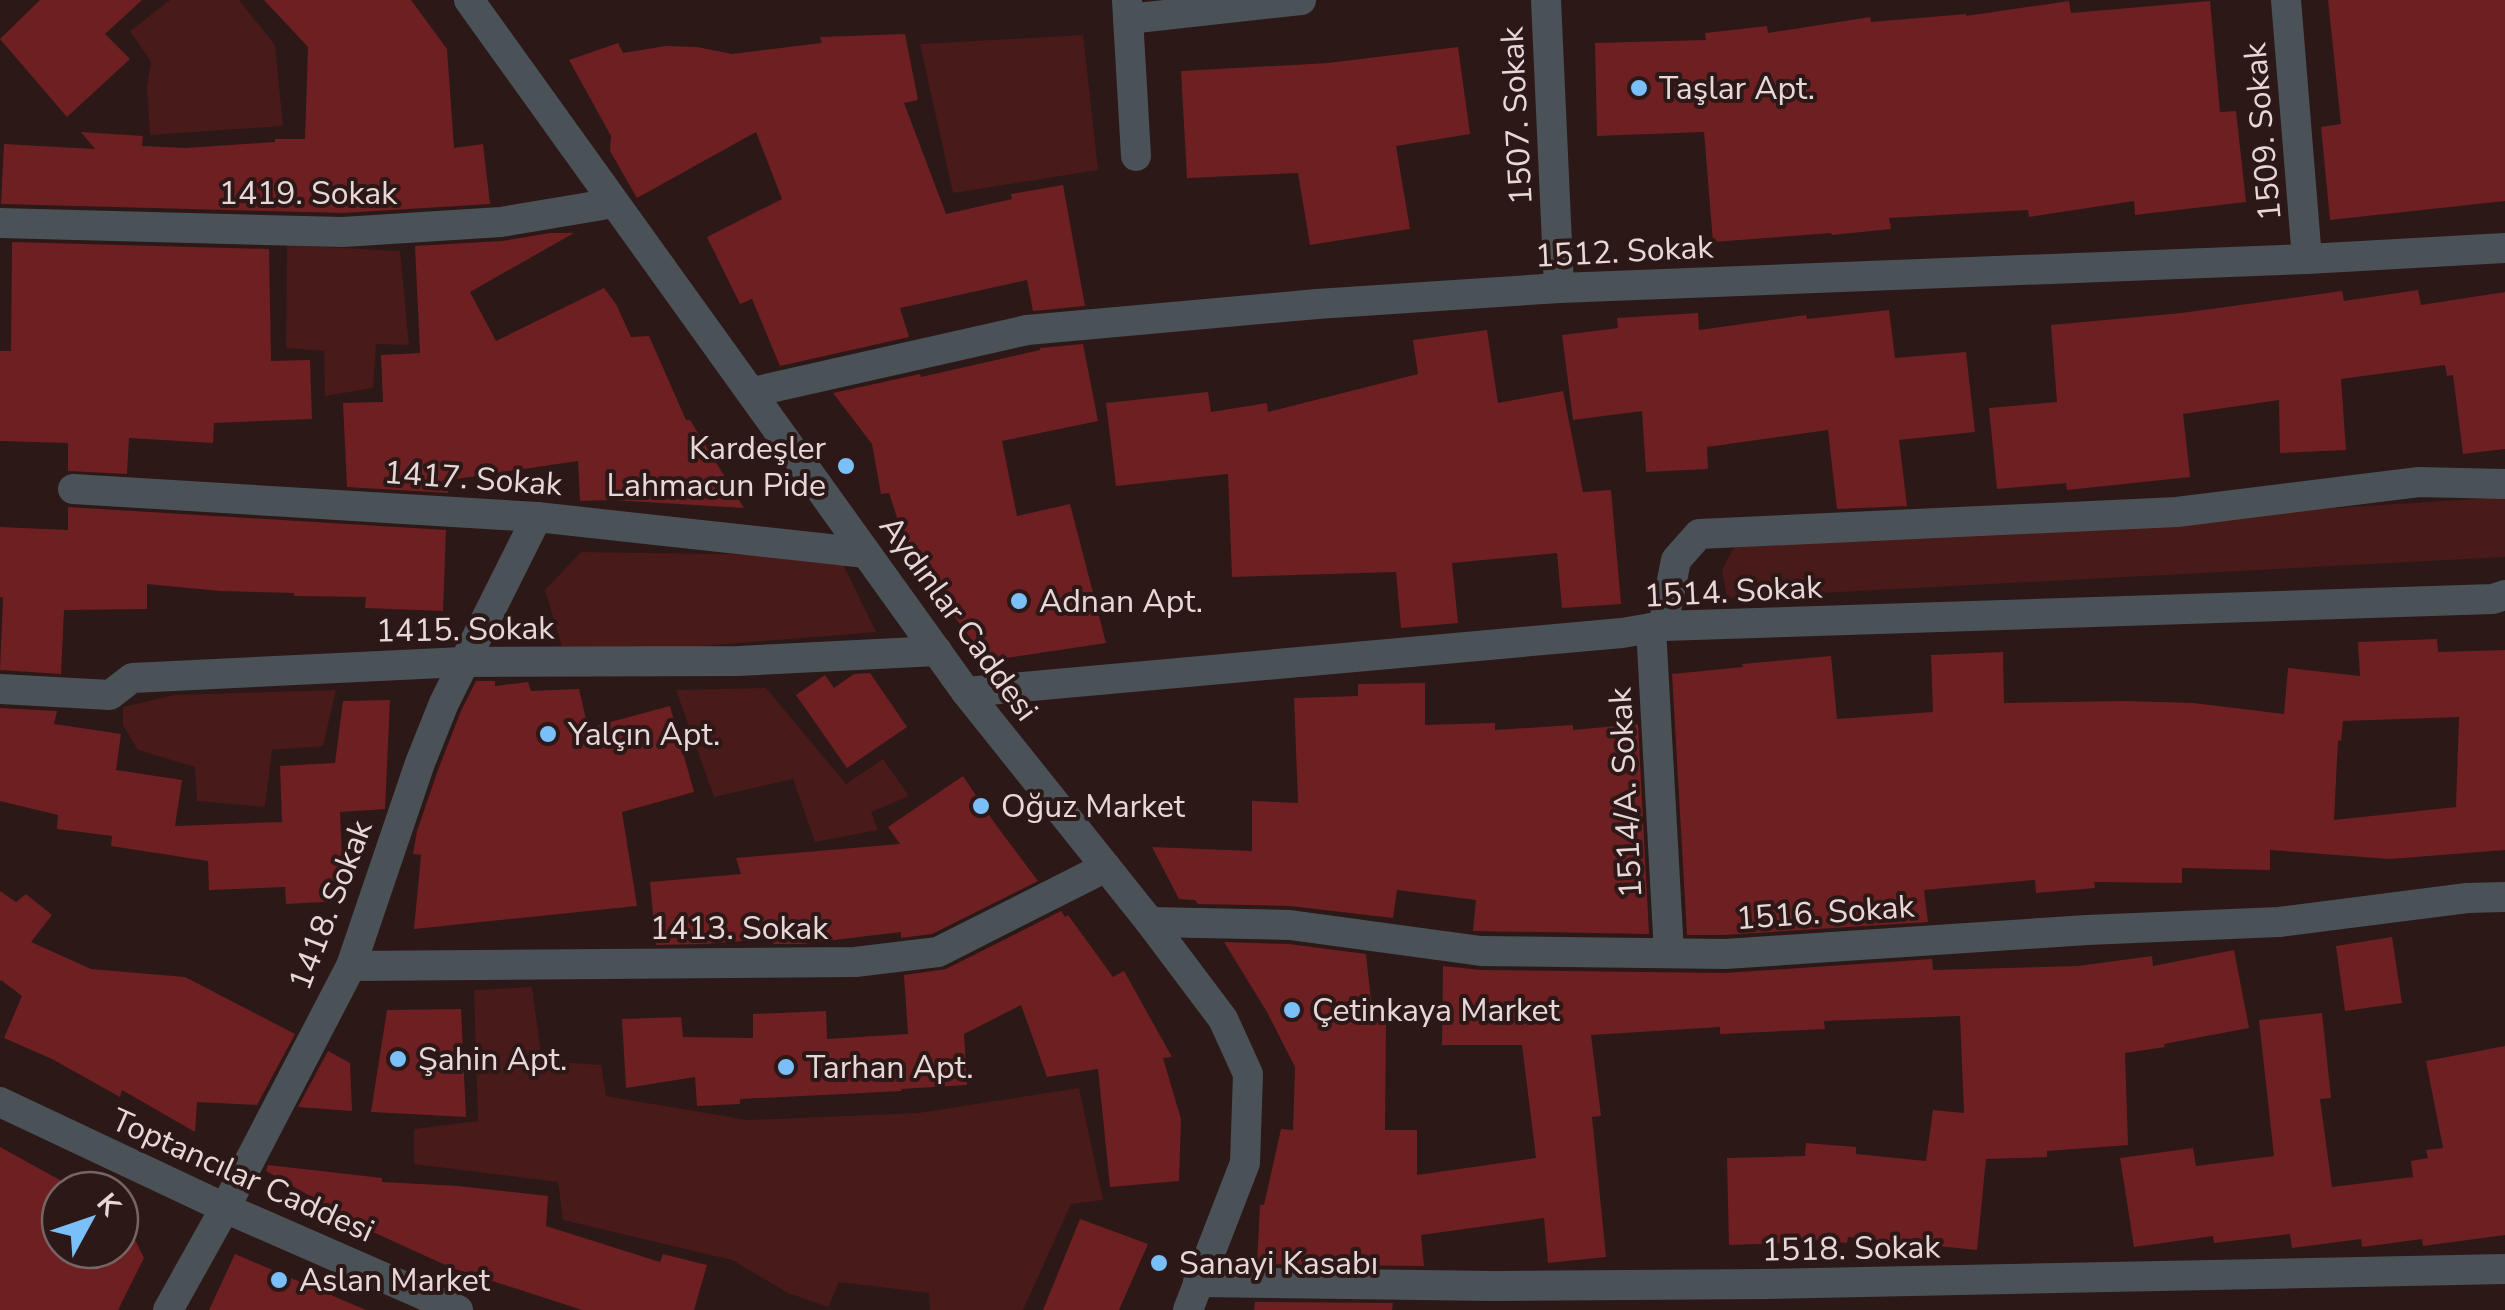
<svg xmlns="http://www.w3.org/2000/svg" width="2505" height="1310" font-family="'Nunito Sans',sans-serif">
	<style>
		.green { fill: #481a19 }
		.building { fill: #6e1f21; fill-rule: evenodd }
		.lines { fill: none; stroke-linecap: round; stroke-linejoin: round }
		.minor { stroke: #4a5258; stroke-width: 30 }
		.poi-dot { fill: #7abff8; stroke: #2c1817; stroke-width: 4 }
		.labels { text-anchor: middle; stroke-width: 8; stroke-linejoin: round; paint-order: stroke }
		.poi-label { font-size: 32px; fill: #e7d8d7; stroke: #2c1817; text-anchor: start }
		.street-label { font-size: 32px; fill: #e7d8d7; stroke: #2c1817 }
	</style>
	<rect width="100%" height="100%" fill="#2c1817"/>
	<g class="green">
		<path d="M170,0H239L275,45L283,126L150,135L147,87L151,62L130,31Z"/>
		<path d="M1083,35L1098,170L953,193L920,44Z"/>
		<path d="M287,245L400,251L409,345L376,344L373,388L325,396L324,351L286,348Z"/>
		<path d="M2505,497V557L1727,598L1722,570L1734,547Z"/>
		<path d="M581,552L839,556L876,632L565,657L545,590Z"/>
		<path d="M766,688L846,784L883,759L909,796L871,812L878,830L815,842L793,779L714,797L676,690Z"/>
		<path d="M336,690L323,746L272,750L265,807L197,801L195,767L138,750L123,725V707L174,695Z"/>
		<path d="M532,987L542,1061L601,1065L606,1096L747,1120L918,1113L1079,1088L1103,1200L1071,1204L1023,1310H930L929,1293L839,1282L828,1307L788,1293L732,1260L563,1220L558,1182L414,1164V1129L478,1121L474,990Z"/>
	</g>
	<g class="building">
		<path d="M40,0H142L105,34L130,59L67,117L0,39Z"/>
		<path d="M264,0H411L447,49L454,148L483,144L490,204L343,213L1,204L4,144L95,149L81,132L143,136L142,146L185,148L275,142V139H305L308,47Z"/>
		<path d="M2328,0H2505V201L2330,220L2321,127L2341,124Z"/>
		<path d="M2069,1L2071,13L2210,1L2220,112L2236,111L2246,202L2135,215L2134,201L2029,217L2028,210L1889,218L1891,229L1832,235L1831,233L1713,242L1704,132L1597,136L1595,43L1706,40L1705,33L1767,26L1768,33L1870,17L1871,22L1966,14V16Z"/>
		<path d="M905,34L918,100L904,103L946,214L1012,199L1011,194L1063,185L1085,306L1033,311L1027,280L900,308L909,337L780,366L752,299L740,304L707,237L782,199L756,132L637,198L610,151L611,136L569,60L618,43L623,53L666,46L697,47L732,54L822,43L820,37Z"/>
		<path d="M1458,47L1470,134L1396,146L1410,229L1310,245L1298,173L1187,178L1181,71L1328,63Z"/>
		<path d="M550,233H574L470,292L496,341L604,288L616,304L631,337L649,336L686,420H690L744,508L612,500L580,501L578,461L449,480L448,493L347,487L343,403L383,402L381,355L420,353L415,246L502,241Z"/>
		<path d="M12,242L269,249L271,361L310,360L312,419L214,423L213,443L129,438L127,474L68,471V443L0,441V351H11Z"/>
		<path d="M2418,290L2421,305L2505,292V449L2463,454L2453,375L2447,376L2445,365L2341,379L2346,450L2280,453L2279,400L2183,414L2190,477L2067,490L2066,483L1997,489L1989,408L2057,402L2051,325L2181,313L2342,291L2344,301Z"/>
		<path d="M1889,310L1895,358L1966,352L1975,432L1899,440L1907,506L1837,509L1828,430L1707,447L1708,469L1646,472L1642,411L1573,420L1562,335L1618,328L1617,318L1698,313L1699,330L1806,315L1807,319Z"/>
		<path d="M1487,330L1498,403L1563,391L1583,492L1611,490L1621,604L1562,608L1557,553L1452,563L1458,623L1401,628L1396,572L1232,577L1228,474L1116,486L1106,403L1208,392L1211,412L1267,403L1268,412L1418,374L1413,340Z"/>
		<path d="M1083,344L1098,421L1002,441L1017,516L1070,504L1106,643L987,661L909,554L889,493L881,494L872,444L833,393L920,374L921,377L1040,350V348Z"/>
		<path d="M68,507L446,530L443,611L365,608L366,597L294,596V593L220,591L147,584V609L64,610L61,674L0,670L3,598L0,597V527L68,530Z"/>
		<path d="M2437,639L2438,652L2505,650V850L2390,859L2270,850V870L2182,868V883L2094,882L2095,888L2036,893L2035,880L1924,890L1928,922L1724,935H1687L1672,674L1743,667L1742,664L1831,656L1837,719L1933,712L1931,655L2003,652L2004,703L2125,701L2193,703L2284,714L2288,668L2360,676L2358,642ZM2459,717L2456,807L2334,820L2338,740L2341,741L2343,721Z"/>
		<path d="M870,673L907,727L847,768L796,695L825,675L834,688L854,674Z"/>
		<path d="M476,681H495V686L528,682L531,691L579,689L588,728L670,706L694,792L622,812L637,906L414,929L421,855L413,854L417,831L438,770L461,711Z"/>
		<path d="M1425,683V725L1495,723V730L1573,725V730L1638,724L1649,934L1473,931L1476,900L1397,890L1393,918L1290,906L1198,904L1195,900L1179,899L1152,847L1252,851V801L1298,803L1294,698L1358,696V684Z"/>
		<path d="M390,700L385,809L340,812L344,901L286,904L285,887L209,890L208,861L111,846L112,836L57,829L58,815L0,801V708L57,711L54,724L121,734L116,770L182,780L175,826L282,822L280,766L335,763L343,701Z"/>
		<path d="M963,776L996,825L1038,881L932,934L901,938V932L801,944H773L772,939L704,944L656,945L650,882L741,874L736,858L900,844L888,827Z"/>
		<path d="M0,891L16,902L26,894L52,915L31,942L91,969L185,977L295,1034L257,1105L197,1102L195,1132L122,1090L120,1097L52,1059L4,1038L22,996L1,980L0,982Z"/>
		<path d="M1061,911L1065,917L1068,915L1113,977L1124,971L1172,1057L1163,1058L1181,1119L1179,1181L1110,1187L1098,1069L1047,1077L1021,1005L964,1034L967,1085L901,1089L902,1091L740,1099V1104L697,1106L695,1077L626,1088L622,1019L681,1017L683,1037L753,1038V1014L826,1011L827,1039L908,1034L904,975L946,969Z"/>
		<path d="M2392,937L2402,1003L2345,1011L2336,946Z"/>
		<path d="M1224,942L1289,944L1366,954L1373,1019L1386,1020L1385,1130H1417V1175L1536,1158L1522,1045H1442L1443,966L1481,970L1725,973L1932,959L1933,970L2078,966L2152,956L2153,966L2234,950L2249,1028L2164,1044L2165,1047L2125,1053L2128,1145L2047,1151V1157L1986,1159L1977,1250L1848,1237L1847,1243L1791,1238V1243L1729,1245L1727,1158L1805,1156L1806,1143L1856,1147V1154L1926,1161L1933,1110L1964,1113L1960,1016L1824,1021L1825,1029L1720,1034V1027L1591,1035L1601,1116L1592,1117L1606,1257L1548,1263L1544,1218L1421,1235L1424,1266L1257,1264L1260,1205H1264L1281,1129L1293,1130L1295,1067L1267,1012Z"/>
		<path d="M461,1009L466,1117L371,1112L387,1010Z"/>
		<path d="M2322,1013L2331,1098L2320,1099L2332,1187L2413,1177L2411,1161L2428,1158L2426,1150L2443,1148L2426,1061L2505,1046V1235L2423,1246L2422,1239L2362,1247L2361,1239L2292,1248L2290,1234L2214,1243L2213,1236L2134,1247L2120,1158L2193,1148L2196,1166L2274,1156L2259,1020Z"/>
		<path d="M328,1051L350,1063L352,1111L298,1107Z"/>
		<path d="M0,1147L78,1190H60V1250H120V1213L126,1216V1222L144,1258L118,1310H0Z"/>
		<path d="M268,1165L382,1178V1182L458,1186L548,1196L546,1226L660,1262L663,1254L707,1265L694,1310H582L452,1268L375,1233L266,1171Z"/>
		<path d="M1080,1219L1148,1244L1119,1310H1043Z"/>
		<path d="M235,1254L366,1310H209Z"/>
		<path d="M1255,1302L1393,1303L1392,1310H1254Z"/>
	</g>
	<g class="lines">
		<g class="minor">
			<path d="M469,0L966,692L1150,922L1223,1019L1248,1074L1245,1163L1188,1310"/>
			<path d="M1127,0L1136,156"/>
			<path d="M1546,0L1559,288"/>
			<path d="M2286,0L2307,259"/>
			<path d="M1128,19L1301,0"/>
			<path d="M0,223L343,232L501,222L614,203"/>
			<path d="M753,392L1027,330L1317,304L1559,288L2307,259L2505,248"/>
			<path d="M73,489L537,517L866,553"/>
			<path d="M1663,626L1676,560L1699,534L2177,512L2419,482L2505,484"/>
			<path d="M1651,628L1669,953"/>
			<path d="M0,689L110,695L132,678L463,662L738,661L937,651"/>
			<path d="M966,692L1622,633L1663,626L2493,599L2505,595"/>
			<path d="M1150,922L1290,925L1481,951L1725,954L2087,930L2279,922L2467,898L2505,897"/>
			<path d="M351,966L855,962L938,952L1106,867"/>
			<path d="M0,1102L225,1208L458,1310"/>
			<path d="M1198,1282L1495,1286L1767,1284L2505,1269"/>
			<path d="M168,1310L225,1208L351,966L420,763L444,703L537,517"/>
		</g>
	</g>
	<g class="poi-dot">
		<circle cx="1639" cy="88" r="10"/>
		<circle cx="846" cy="466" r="10"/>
		<circle cx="1019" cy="601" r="10"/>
		<circle cx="548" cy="734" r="10"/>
		<circle cx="981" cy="806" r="10"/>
		<circle cx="1292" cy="1010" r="10"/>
		<circle cx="398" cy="1059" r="10"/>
		<circle cx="786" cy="1067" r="10"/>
		<circle cx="1159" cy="1263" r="10"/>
		<circle cx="279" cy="1280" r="10"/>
	</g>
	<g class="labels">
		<g class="poi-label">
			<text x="1659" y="99">Taşlar Apt.</text>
			<text x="826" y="459" text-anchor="end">Kardeşler<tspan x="826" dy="37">Lahmacun Pide</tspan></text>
			<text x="1039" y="612">Adnan Apt.</text>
			<text x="568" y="745">Yalçın Apt.</text>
			<text x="1001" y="817">Oğuz Market</text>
			<text x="1312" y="1021">Çetinkaya Market</text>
			<text x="418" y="1070">Şahin Apt.</text>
			<text x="806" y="1078">Tarhan Apt.</text>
			<text x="1179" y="1274">Sanayi Kasabı</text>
			<text x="299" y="1291">Aslan Market</text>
		</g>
		<g class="street-label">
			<text transform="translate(1516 116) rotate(-93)" y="11">1507. Sokak</text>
			<text transform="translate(2262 132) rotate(-95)" y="11">1509. Sokak</text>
			<text x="308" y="204">1419. Sokak</text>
			<text transform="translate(1624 251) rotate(-3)" y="11">1512. Sokak</text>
			<text transform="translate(473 478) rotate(4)" y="11">1417. Sokak</text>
			<text transform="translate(1733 591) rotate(-3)" y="11">1514. Sokak</text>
			<text transform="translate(959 618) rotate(54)" y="11">Aydınlar Caddesi</text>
			<text transform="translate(465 629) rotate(-1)" y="11">1415. Sokak</text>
			<text transform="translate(1625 793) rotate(-93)" y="11">1514/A. Sokak</text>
			<text transform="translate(330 905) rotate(-69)" y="11">1418. Sokak</text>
			<text transform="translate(1825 912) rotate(-4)" y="11">1516. Sokak</text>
			<text x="739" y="939">1413. Sokak</text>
			<text transform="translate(243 1175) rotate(24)" y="11">Toptancılar Caddesi</text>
			<text transform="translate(1851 1248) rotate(-1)" y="11">1518. Sokak</text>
		</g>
	</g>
	<g transform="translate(90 1220) rotate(50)"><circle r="48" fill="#2c1817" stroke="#776564" stroke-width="2.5"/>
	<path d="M0-8L18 38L0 25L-18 38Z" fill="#7abff8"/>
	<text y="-15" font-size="28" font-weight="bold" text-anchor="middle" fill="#e7d8d7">K</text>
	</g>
</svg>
